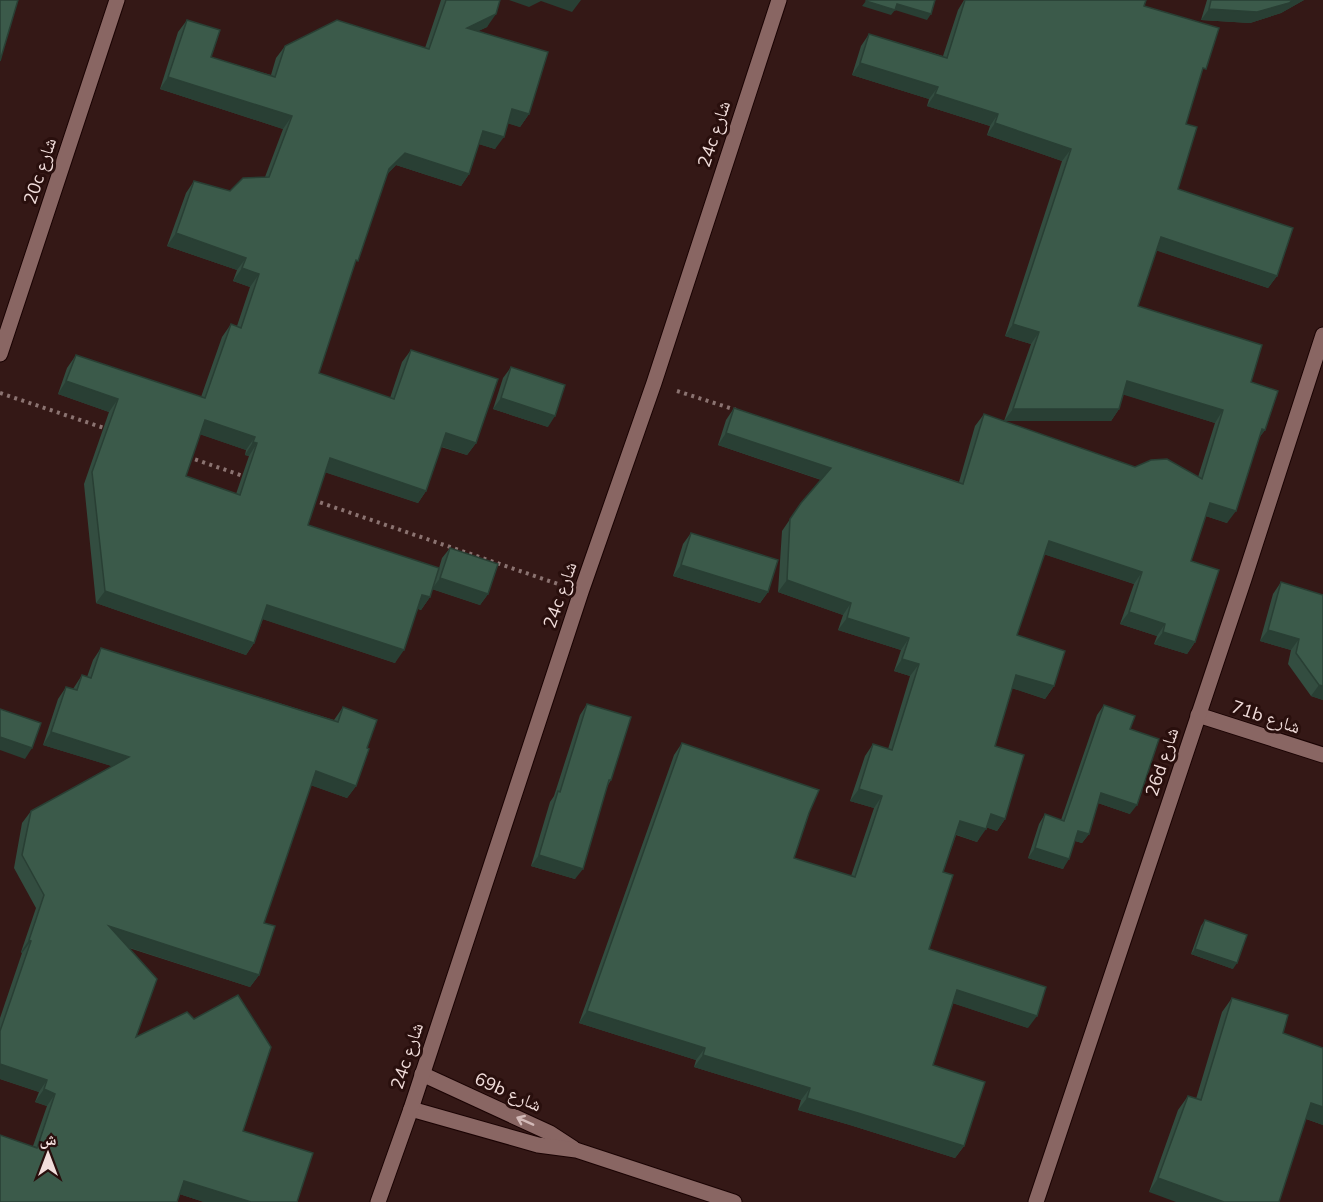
<svg xmlns="http://www.w3.org/2000/svg" width="1323" height="1202" font-family="'Nunito Sans','Noto Naskh Arabic',sans-serif">
	<style>
		.lines { fill: none; stroke-linecap: round; stroke-linejoin: round }
		.minor-casing { stroke: #1a0303; stroke-width: 17 }
		.path { stroke: #8b7371; stroke-width: 4; stroke-dasharray: 3 4.5; stroke-linecap: butt }
		.minor { stroke: #896663; stroke-width: 15 }
		.wall { fill: #334d40; fill-rule: evenodd }
		.shaded-wall { fill: #293f34 }
		.building { fill: #3b5a4a; stroke: #293f34; stroke-width: 1.5; fill-rule: evenodd }
		.oneway { stroke: #d2b9b7 }
		.labels { text-anchor: middle; stroke-width: 6; stroke-linejoin: round; paint-order: stroke }
		.street-label { font-size: 18px; fill: #f1dddb; stroke: #290f0d }
	</style>
	<rect width="100%" height="100%" fill="#341816"/>
	<g class="lines">
		<g class="minor-casing">
			<g id="minor">
				<path d="M0,354L117,0"/>
				<path d="M1198,715L1323,755"/>
				<path d="M422,1074L550,1133L573,1148"/>
				<path d="M411,1109L538,1145L576,1150L734,1202"/>
				<path d="M378,1202L411,1109L581,592L654,383L779,0"/>
				<path d="M1036,1202L1244,579L1323,335"/>
			</g>
		</g>
		<g class="path">
			<path d="M677,391L736,410"/>
			<path d="M0,393L107,429"/>
			<path d="M188,457L246,477"/>
			<path d="M313,500L558,584"/>
		</g>
		<use href="#minor" class="minor"/>
	</g>
	<g class="wall">
		<path d="M441,0H500L487,27L478,31L529,114L520,127L508,123L495,149L479,144L469,174L461,186L396,165L387,174L353,268L319,373L390,398L402,362L411,350L476,443L467,455L441,447L426,491L418,503L325,472L308,525L439,568L442,558L450,548L488,594L480,605L432,589L430,597L421,610L418,609L395,663L263,619L254,643L246,655L96,603L84,484L109,412L58,394L67,368L76,355L201,397L222,337L231,324L237,326L250,287L233,281L237,270L167,246L186,193L194,181L230,191L265,177L283,129L160,89L178,32L187,20L211,57L271,75L276,58L285,46L425,48ZM200,434L246,450L245,455L249,456L236,494L186,476Z"/>
		<path d="M964,0H1146L1144,6L1200,77L1186,124L1178,189L1277,276L1268,288L1156,250L1138,306L1251,382L1265,430L1258,439L1227,523L1206,516L1191,561L1195,642L1187,654L1154,644L1157,636L1120,624L1134,584L1044,554L1017,635L1054,686L1045,699L1012,688L995,746L1005,819L997,831L986,827L977,842L956,835L943,872L929,949L1028,1028L953,1003L933,1065L964,1146L955,1158L850,1125L798,1110L801,1100L694,1067L696,1060L579,1023L674,755L682,743L809,813L794,858L851,876L874,808L850,801L865,756L873,744L888,749L910,676L894,671L901,650L838,630L843,615L778,592L782,531L801,503L821,480L718,445L726,420L734,408L959,482L975,426L984,414L1004,421L1031,344L1005,336L1062,161L987,135L990,126L927,106L929,99L852,75L861,46L869,34L943,56L958,10ZM1123,394L1215,423L1198,477L1135,467L1004,421H1111L1119,409Z"/>
		<path d="M1207,0H1304L1281,13L1250,23L1201,20Z"/>
		<path d="M511,367L548,427L493,409L503,378Z"/>
		<path d="M691,533L768,592L760,603L673,576L683,544Z"/>
		<path d="M1281,582L1323,595V700L1311,696L1288,664L1291,650L1260,641L1273,594Z"/>
		<path d="M101,648L334,720L343,707L367,748L356,786L347,798L311,785L264,923L259,975L250,987L129,948L136,1037L204,1202L33,1146L47,1106L35,1102L39,1092L0,1079V1018L22,953L21,952L36,908L14,868L22,823L31,811L112,766L43,745L58,699L66,687L73,689L82,675L87,677L93,660Z"/>
		<path d="M587,704L611,780L608,785L575,879L531,866L550,802L554,796L580,715Z"/>
		<path d="M1104,705L1130,729V814L1098,803L1089,834L1082,843L1075,841L1063,869L1028,858L1039,824L1045,814L1061,820L1097,715Z"/>
		<path d="M1205,920L1233,969L1191,954L1201,926Z"/>
		<path d="M1232,998L1283,1033L1323,1048V1125L1306,1119L1149,1192L1178,1110L1188,1096L1196,1099L1222,1012Z"/>
	</g>
	<g class="shaded-wall">
		<path d="M509,0H581L572,12L541,1L529,7Z"/>
		<path d="M1293,0H1304L1281,13L1250,23L1201,20L1209,9Z"/>
		<path d="M866,1L897,4L931,14L927,20L895,10L891,15L862,6Z"/>
		<path d="M496,14L487,27L458,41L467,28Z"/>
		<path d="M860,63L938,87L929,99L852,75Z"/>
		<path d="M168,77L292,116L283,129L160,89Z"/>
		<path d="M935,94L998,114L990,126L927,106Z"/>
		<path d="M512,109L529,114L520,127L503,122Z"/>
		<path d="M995,123L1071,149L1062,161L987,135Z"/>
		<path d="M483,131L504,137L495,149L475,143Z"/>
		<path d="M405,153L469,174L461,186L396,165L380,182L389,169Z"/>
		<path d="M176,233L246,258L237,270L167,246Z"/>
		<path d="M1161,237L1277,276L1268,288L1152,249Z"/>
		<path d="M242,268L259,274L250,287L233,281Z"/>
		<path d="M1013,324L1039,332L1031,344L1005,336Z"/>
		<path d="M66,381L118,399L109,412L58,394Z"/>
		<path d="M1127,381L1223,410L1215,423L1118,393Z"/>
		<path d="M501,398L555,416L548,427L493,409Z"/>
		<path d="M1013,409H1119L1111,421H1004Z"/>
		<path d="M205,420L255,437L246,450L196,433Z"/>
		<path d="M1262,429L1265,430L1256,442Z"/>
		<path d="M446,433L476,443L467,455L437,445Z"/>
		<path d="M726,433L831,468L822,480L718,445Z"/>
		<path d="M253,442L257,443L249,456L245,455Z"/>
		<path d="M330,458L426,491L418,503L321,471Z"/>
		<path d="M1210,503L1236,511L1227,523L1202,515Z"/>
		<path d="M1049,541L1142,572L1134,584L1040,553Z"/>
		<path d="M681,565L768,592L760,603L673,576Z"/>
		<path d="M440,578L488,594L480,605L432,589Z"/>
		<path d="M787,580L851,603L843,615L778,592Z"/>
		<path d="M105,591L254,643L246,655L96,603Z"/>
		<path d="M422,595L430,597L421,610L413,607Z"/>
		<path d="M267,605L404,650L395,663L259,618Z"/>
		<path d="M1129,612L1165,624L1157,636L1120,624Z"/>
		<path d="M847,618L909,638L901,650L838,630Z"/>
		<path d="M1268,630L1299,639L1291,650L1260,641Z"/>
		<path d="M1163,632L1195,642L1187,654L1154,644Z"/>
		<path d="M902,659L919,664L910,676L894,671Z"/>
		<path d="M1016,675L1054,686L1045,699L1008,687Z"/>
		<path d="M1319,685L1323,686V700L1311,696Z"/>
		<path d="M51,732L129,757L121,769L43,745Z"/>
		<path d="M0,737L32,748L25,759L0,750Z"/>
		<path d="M316,771L356,786L347,798L307,784Z"/>
		<path d="M859,789L882,796L874,808L850,801Z"/>
		<path d="M1101,793L1137,805L1130,814L1095,802Z"/>
		<path d="M991,814L1005,819L997,831L982,826Z"/>
		<path d="M960,821L986,829L977,842L952,833Z"/>
		<path d="M1078,831L1089,834L1082,843L1072,840Z"/>
		<path d="M1035,848L1069,859L1063,869L1028,858Z"/>
		<path d="M539,855L583,869L575,879L531,866Z"/>
		<path d="M109,926L259,975L250,987L100,938Z"/>
		<path d="M29,940L31,941L22,953L21,952Z"/>
		<path d="M1195,949L1237,963L1233,969L1191,954Z"/>
		<path d="M957,990L1037,1016L1028,1028L949,1002Z"/>
		<path d="M587,1011L705,1048L696,1060L579,1023Z"/>
		<path d="M703,1055L810,1088L801,1100L694,1067Z"/>
		<path d="M0,1064L47,1080L39,1092L0,1079Z"/>
		<path d="M44,1089L55,1094L47,1106L35,1102Z"/>
		<path d="M807,1098L858,1113L964,1146L955,1158L850,1125L798,1110Z"/>
		<path d="M1311,1103L1323,1107V1125L1301,1117Z"/>
		<path d="M1158,1178L1224,1202H1176L1149,1192Z"/>
		<path d="M184,1181L251,1202H204L176,1193Z"/>
	</g>
	<g class="building">
		<path d="M0,0H18L0,61Z"/>
		<path d="M446,0H500L496,14L467,28L548,52L529,114L512,109L504,137L483,131L469,174L405,153L389,169L358,261L356,260L319,373L394,399L411,350L498,379L476,443L446,433L426,491L330,458L308,525L439,568L430,597L422,595L404,650L267,605L254,643L105,591L92,472L118,399L66,381L76,355L205,398L231,324L241,328L259,274L242,268L246,258L176,233L194,181L230,191L243,178L269,177L292,116L168,77L187,20L220,30L211,57L275,77L285,46L337,20L429,49ZM205,420L255,437L253,442L257,443L240,495L186,476Z"/>
		<path d="M867,0H935L931,14L897,4L895,10L866,1Z"/>
		<path d="M965,0H1146L1144,6L1219,28L1206,69L1203,68L1186,124L1197,127L1178,189L1293,228L1277,276L1161,237L1138,306L1262,345L1251,382L1278,391L1265,430L1262,429L1236,511L1210,503L1191,561L1219,570L1195,642L1163,632L1165,624L1129,612L1142,572L1049,541L1017,635L1065,651L1054,686L1016,675L995,746L1024,755L1005,819L991,814L986,829L960,821L943,872L953,875L929,949L1046,987L1037,1016L957,990L933,1065L985,1082L964,1146L858,1113L807,1098L810,1088L703,1055L705,1048L587,1011L682,743L819,790L809,813L794,858L855,877L882,796L859,789L873,744L892,750L919,664L902,659L909,638L847,618L851,603L787,580L790,519L801,503L831,468L726,433L734,408L963,484L984,414L1135,467L1151,460L1167,459L1202,479L1223,410L1127,381L1119,409H1013L1039,332L1013,324L1071,149L995,123L998,114L935,94L938,87L860,63L869,34L947,58Z"/>
		<path d="M1211,0H1293L1289,3L1257,12L1209,9Z"/>
		<path d="M511,367L565,385L555,416L501,398Z"/>
		<path d="M691,533L778,560L768,592L681,565Z"/>
		<path d="M450,548L498,564L488,594L440,578Z"/>
		<path d="M1281,582L1323,595V686L1319,685L1296,653L1299,639L1268,630Z"/>
		<path d="M101,648L338,722L343,707L377,720L367,748L369,749L356,786L316,771L264,923L275,926L259,975L109,926L157,979L136,1037L187,1012L194,1019L238,995L271,1047L243,1131L313,1153L297,1202H251L184,1181L177,1202H0V1135L37,1148L55,1094L44,1089L47,1080L0,1064V1031L31,941L29,940L44,895L22,855L31,811L129,757L51,732L66,687L77,690L82,675L91,678Z"/>
		<path d="M587,704L631,717L611,780H609L583,869L539,855L558,791L560,792Z"/>
		<path d="M1104,705L1135,716L1130,729L1159,739L1137,805L1101,793L1089,834L1078,831L1069,859L1035,848L1045,814L1064,821Z"/>
		<path d="M0,709L41,723L32,748L0,737Z"/>
		<path d="M1205,920L1247,935L1237,963L1195,949Z"/>
		<path d="M1232,998L1288,1015L1283,1033L1323,1048V1107L1311,1103L1279,1202H1224L1158,1178L1188,1096L1201,1100Z"/>
	</g>
	<defs><path id="oneway-shaft" d="M-6 0H5M1.5-3L5.5 0L1.5 3" fill="none" stroke-width="1.6" stroke-linecap="round" stroke-linejoin="round" transform="scale(1.5)"/></defs>
	<use class="oneway" href="#oneway-shaft" transform="translate(525 1121) rotate(-156)"/>
	<g class="labels">
		<g class="street-label">
			<text transform="translate(714 134) rotate(-72)" y="6">24c شارع</text>
			<text transform="translate(40 171) rotate(-72)" y="6">20c شارع</text>
			<text transform="translate(560 595) rotate(-71)" y="6">24c شارع</text>
			<text transform="translate(1266 717) rotate(18)" y="6">71b شارع</text>
			<text transform="translate(1162 762) rotate(-72)" y="6">26d شارع</text>
			<text transform="translate(407 1056) rotate(-72)" y="6">24c شارع</text>
			<text transform="translate(508 1092) rotate(24)" y="6">69b شارع</text>
		</g>
	</g>
	<g transform="translate(48 1154)" stroke="#290f0d" stroke-width="4.5" paint-order="stroke">
	<path d="M0-4.5L10 22L0 15L-10 22Z" fill="#f1dddb"/>
	<text y="-9" font-size="16" font-weight="bold" text-anchor="middle" fill="#f1dddb">ش</text>
	</g>
</svg>
